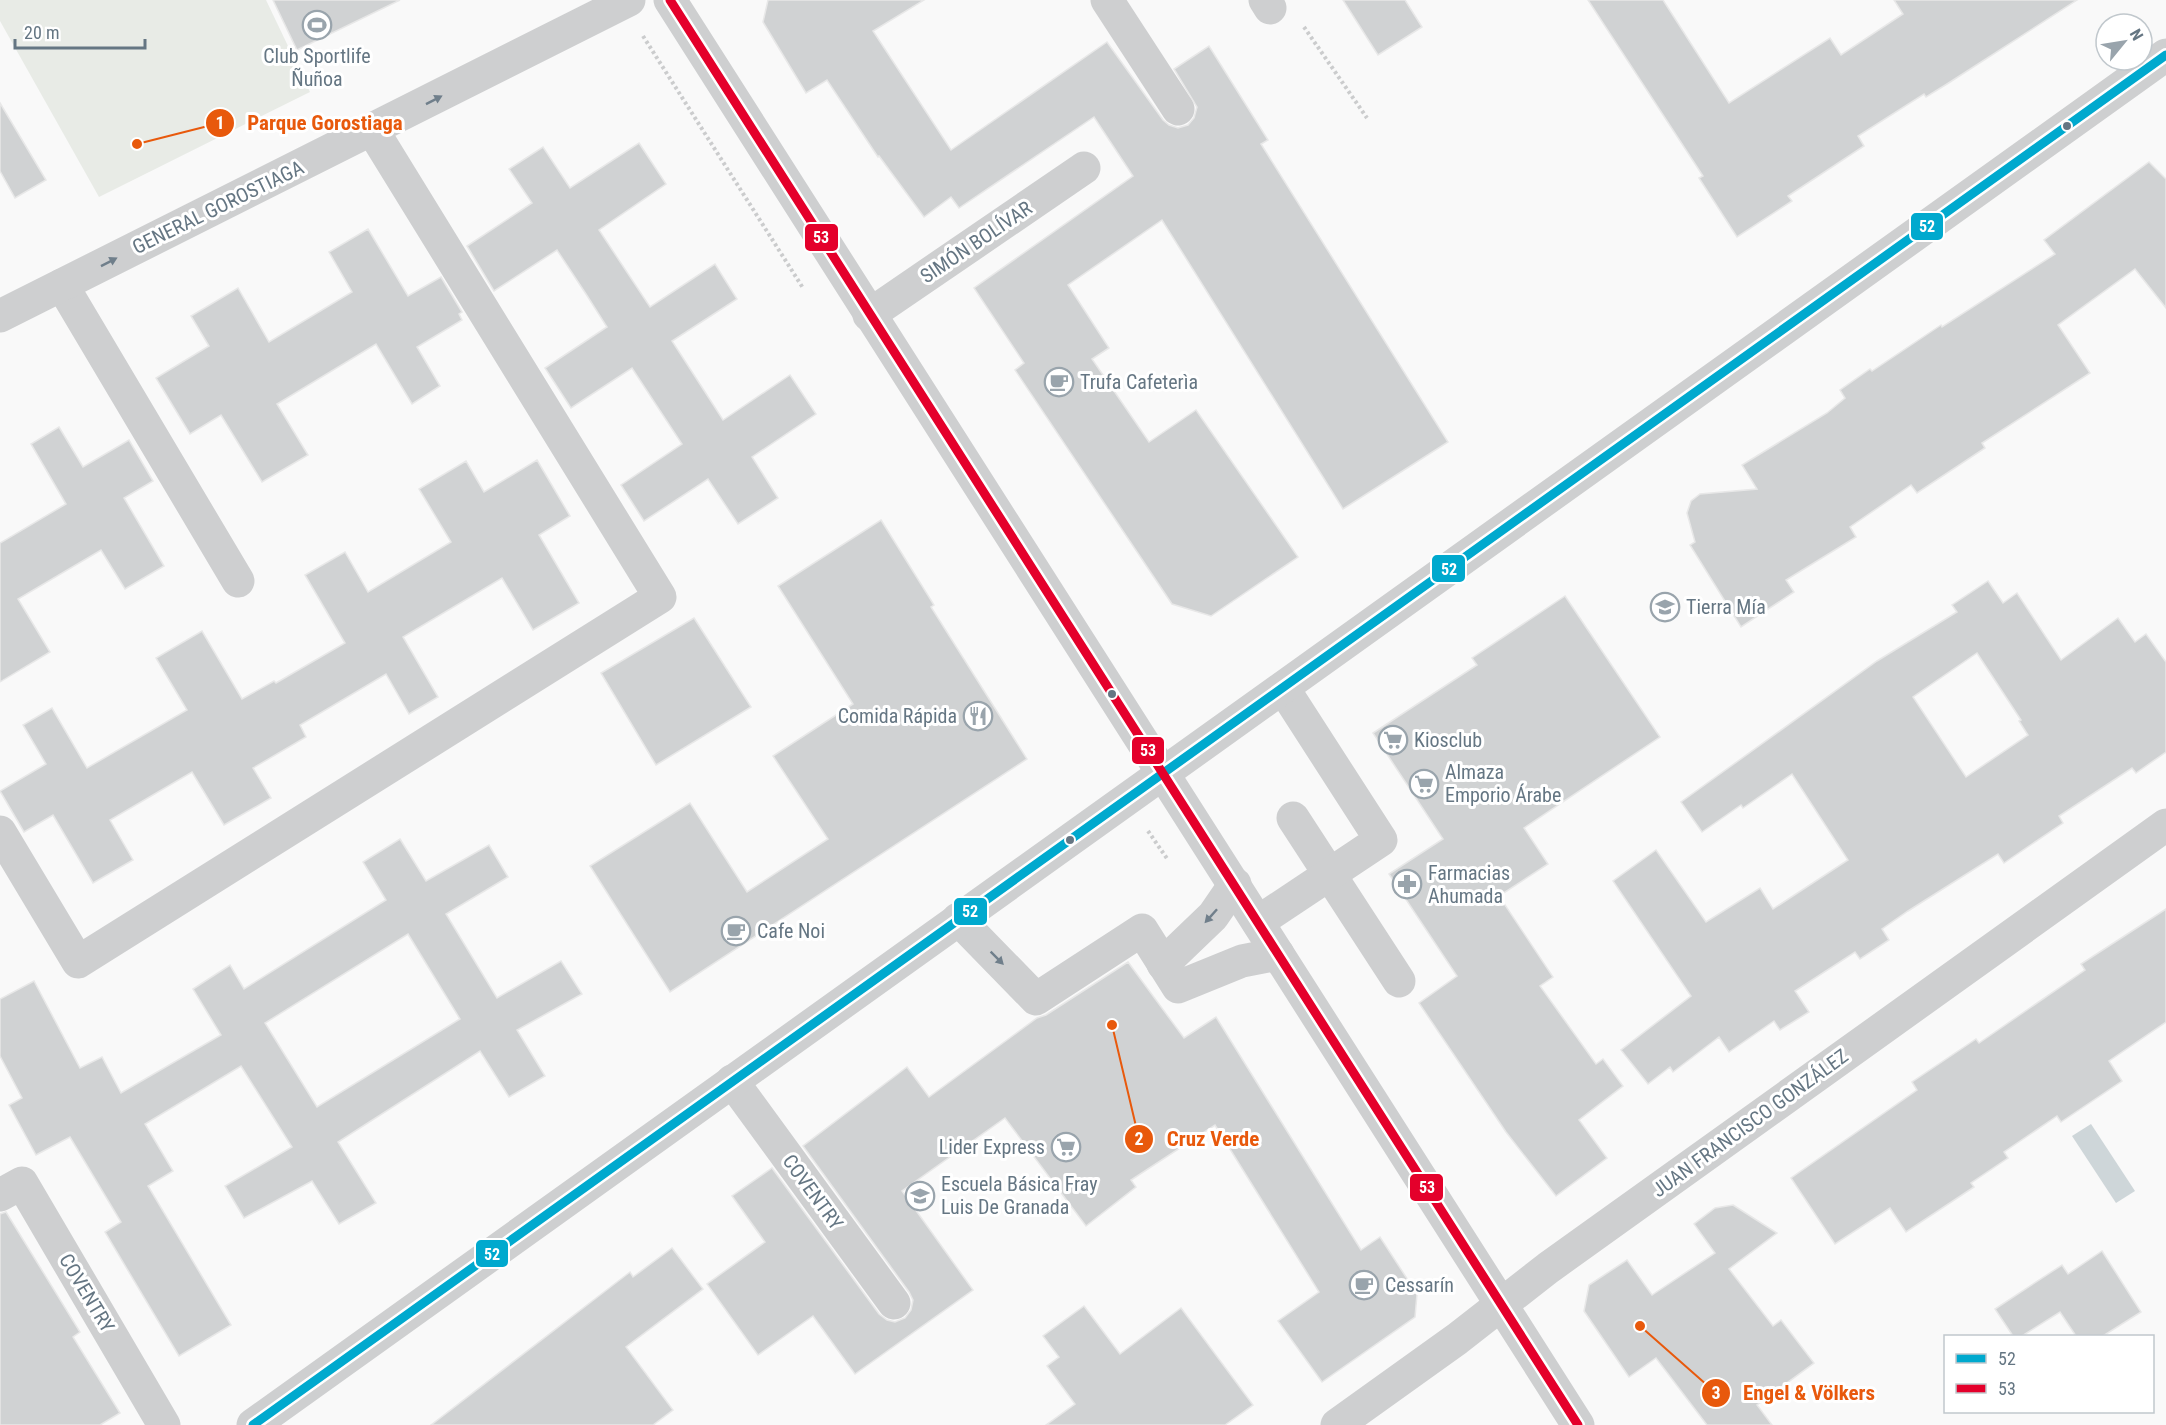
<svg xmlns="http://www.w3.org/2000/svg" width="2166" height="1425" font-family="'Roboto Condensed',sans-serif">
	<style>
		.green { fill: #e8ebe6 }
		.water { fill: #ced6d9 }
		.building { fill: #d0d2d3; stroke: #e8e8e8; stroke-width: 1.5; fill-rule: evenodd }
		.lines { fill: none; stroke-linecap: round; stroke-linejoin: round }
		.path { stroke: #cbcccd; stroke-width: 4; stroke-dasharray: 3 3; stroke-linecap: butt }
		.minor { stroke: #cecfd0; stroke-width: 33 }
		.bus-1-casing { stroke: #fff; stroke-width: 14 }
		.bus-2-casing { stroke: #fff; stroke-width: 14 }
		.bus-1 { stroke: #00a9ce; stroke-width: 9 }
		.bus-2 { stroke: #e4002b; stroke-width: 9 }
		.oneway { fill: #707f8b }
		.bus-dot { fill: #657683; stroke: #fff; stroke-width: 2 }
		.labels { text-anchor: middle; stroke-width: 6; stroke-linejoin: round; paint-order: stroke }
		.poi-label { font-size: 20px; fill: #657683; stroke: #fff; text-anchor: start }
		.street-label { font-size: 20px; fill: #657683; stroke: #fff }
		.leader { fill: none; stroke: #e8590c; stroke-width: 2 }
		.callout-dot { fill: #e8590c; stroke: #fff; stroke-width: 2 }
		.mark-label { font-size: 18px; text-anchor: middle; font-weight: bold; fill: #fff }
		.callout-label { font-size: 21px; text-anchor: middle; font-weight: bold; fill: #e8590c; stroke: #fff; stroke-width: 6; stroke-linejoin: round; paint-order: stroke }
		.line-badge { stroke: #fff; stroke-width: 2 }
		.badge-label { font-size: 16px; text-anchor: middle; font-weight: bold; fill: #fff }
	</style>
	<rect width="100%" height="100%" fill="#f9f9f9"/>
	<path class="green" d="M0,0H266L310,92L99,197L0,21Z"/>
	<path class="water" d="M2091,1124L2135,1191L2116,1203L2072,1136Z"/>
	<g class="building">
		<path d="M273,0H400L297,50Z"/>
		<path d="M768,0H924L873,31L951,150L1107,42L1163,120L1169,125L1178,128L1188,125L1194,118L1197,107L1174,69L1209,46L1268,140L1261,144L1448,442L1343,509L1162,220L1068,285L1109,348L1092,359L1149,442L1196,410L1298,557L1211,616L1172,604L1015,370L1024,363L974,288L1133,176L1094,117L959,208L951,197L924,217L879,156L878,157L827,80L806,93L763,22Z"/>
		<path d="M1343,0H1405L1422,27L1378,55Z"/>
		<path d="M1588,0H1663L1729,103L1830,38L1841,55L1903,14L1894,0H2077L1947,84L1926,97L1924,94L1858,136L1864,146L1788,196L1792,201L1737,237L1699,178L1703,176Z"/>
		<path d="M0,103L46,180L15,198L0,171Z"/>
		<path d="M639,143L666,184L599,230L650,307L715,264L737,299L672,341L705,392L723,420L790,375L816,414L752,457L778,498L738,524L708,479L644,521L621,485L682,444L632,368L571,408L545,368L607,327L586,294L557,250L494,291L467,246L532,203L509,169L543,147L570,188Z"/>
		<path d="M2149,162L2166,179V308L2135,269L2058,325L2090,373L1982,443L1985,448L1917,493L1911,485L1850,527L1856,537L1786,580L1794,592L1741,627L1690,545L1695,542L1687,513L1691,501L1700,494L1757,489L1742,465L1827,413L1845,398L1840,390L1870,369L1872,371L1941,325L1942,327L2055,254L2044,240Z"/>
		<path d="M368,229L408,296L441,277L462,312L459,314L462,320L417,347L440,386L412,404L376,344L277,404L308,455L262,482L221,415L190,434L156,378L209,346L191,316L238,288L269,342L352,292L329,252Z"/>
		<path d="M59,427L83,467L129,440L153,481L124,498L164,566L125,589L101,550L18,599L50,652L0,682V543L66,504L31,444Z"/>
		<path d="M537,460L570,516L539,535L579,603L533,630L502,578L403,637L438,697L409,714L386,674L300,725L306,737L253,768L271,798L224,825L192,772L110,820L133,860L93,883L53,815L24,832L0,791L46,764L23,725L52,708L87,768L187,710L156,658L202,631L242,699L274,681L276,683L345,643L305,575L345,552L368,592L451,542L419,489L466,461L484,492Z"/>
		<path d="M881,520L934,605L931,607L1027,759L670,992L590,866L690,803L747,892L828,839L773,756L853,704L778,586Z"/>
		<path d="M1988,581L2003,603L2017,593L2061,660L2118,618L2135,642L2146,634L2166,662V752L2136,773L2132,768L2059,816L2063,823L2004,863L1998,854L1908,911L1882,929L1889,940L1860,959L1855,952L1795,991L1809,1012L1780,1030L1774,1021L1729,1052L1719,1037L1673,1072L1670,1067L1648,1084L1621,1050L1691,996L1613,881L1656,850L1706,922L1760,888L1773,909L1848,860L1792,774L1743,808L1741,805L1702,832L1681,802L1877,661L1957,612L1952,605ZM1977,653L2021,720L2019,721L2028,735L1966,777L1913,697Z"/>
		<path d="M1565,596L1660,737L1524,828L1548,864L1499,896L1553,977L1540,986L1596,1064L1603,1059L1623,1086L1579,1120L1607,1158L1556,1196L1506,1132L1419,1003L1457,976L1389,874L1443,839L1373,733L1477,665L1472,658Z"/>
		<path d="M694,618L751,707L656,765L601,673Z"/>
		<path d="M400,839L426,881L489,845L508,877L446,914L497,998L561,961L582,994L517,1030L545,1076L509,1097L480,1051L338,1142L376,1203L339,1224L312,1181L244,1218L225,1186L292,1147L241,1066L145,1124L173,1171L148,1186L231,1325L179,1356L105,1232L121,1222L70,1137L36,1155L9,1105L22,1098L0,1056V999L34,981L80,1068L102,1057L121,1093L221,1035L193,989L230,965L244,989L386,900L363,862ZM408,934L460,1019L317,1107L265,1023Z"/>
		<path d="M2166,909V1022L2109,1061L2122,1081L2061,1122L2057,1116L2004,1152L2008,1158L1971,1183L1974,1187L1906,1232L1890,1208L1835,1244L1791,1178L1917,1090L1912,1082L1976,1039L1979,1043L2085,970L2081,964Z"/>
		<path d="M1128,962L1184,1038L1216,1017L1361,1250L1380,1237L1417,1294L1415,1317L1322,1382L1278,1321L1319,1292L1215,1125L1131,1180L1136,1187L1086,1226L1005,1118L902,1191L973,1290L855,1374L813,1316L758,1355L707,1284L765,1242L732,1196L772,1168L879,1314L887,1320L895,1322L905,1318L911,1310L913,1300L909,1292L803,1146L907,1067L929,1097L1037,1018L1046,1015Z"/>
		<path d="M1733,1205L1777,1233L1729,1269L1773,1326L1781,1320L1814,1363L1757,1405L1772,1425H1707L1656,1358L1629,1377L1584,1311L1589,1285L1627,1260L1652,1295L1715,1253L1694,1224L1715,1208Z"/>
		<path d="M6,1212L80,1332L73,1337L120,1413L100,1425H0V1214Z"/>
		<path d="M672,1248L703,1289L626,1347L673,1410L653,1425H431L630,1272L633,1277Z"/>
		<path d="M2102,1251L2141,1312L2103,1336H2076L2060,1312L2022,1336H2013L1995,1309L2062,1265L2068,1274Z"/>
		<path d="M1084,1306L1120,1354L1181,1308L1253,1405L1225,1425H1046L1075,1404L1047,1366L1059,1357L1043,1336Z"/>
	</g>
	<g class="lines">
		<g class="path">
			<path d="M1304,27L1367,118"/>
			<path d="M643,36L803,288"/>
			<path d="M1148,831L1168,860"/>
		</g>
		<g class="minor">
			<path d="M670,0L1578,1425"/>
			<path d="M1107,0L1178,109"/>
			<path d="M1265,0L1270,8"/>
			<path d="M62,285L238,581"/>
			<path d="M869,315L1084,168"/>
			<path d="M0,316L629,0"/>
			<path d="M1293,818L1399,981"/>
			<path d="M0,832L78,962L660,597L373,131"/>
			<path d="M958,919L1036,999L1142,930L1178,987L1242,961L1278,954"/>
			<path d="M1258,922L1381,840L1283,688"/>
			<path d="M1163,964L1213,916L1235,884"/>
			<path d="M732,1081L894,1303"/>
			<path d="M0,1195L22,1183L164,1425"/>
			<path d="M253,1425L2166,55"/>
			<path d="M1337,1425L1457,1339L1548,1268L2166,825"/>
		</g>
		<g class="bus-1-casing">
			<path id="bus-1" d="M253,1425L2166,55"/>
		</g>
		<g class="bus-2-casing">
			<path id="bus-2" d="M670,0L1578,1425"/>
		</g>
		<use href="#bus-1" class="bus-1"/>
		<use href="#bus-2" class="bus-2"/>
	</g>
	<defs><path id="oneway-solid" d="M-6-.8H1V-3.2L6.5 0L1 3.2V.8H-6Z" transform="scale(1.5)"/></defs>
	<g class="oneway">
		<use href="#oneway-solid" transform="translate(434 100) rotate(-27)"/>
		<use href="#oneway-solid" transform="translate(109 262) rotate(-27)"/>
		<use href="#oneway-solid" transform="translate(1211 916) rotate(132)"/>
		<use href="#oneway-solid" transform="translate(997 958) rotate(45)"/>
	</g>
	<defs>
		<g id="stadium-ring" transform="scale(1.5)"><circle r="9.5" fill="#fff" stroke="#99a4ac" stroke-width="1.5"/><path d="M0-5a6.5 5 0 1 0 0 10a6.5 5 0 1 0 0-10ZM-3.5-1.8h7v3.6h-7Z" fill="#99a4ac"/></g>
		<g id="cafe-ring" transform="scale(1.5)"><circle r="9.5" fill="#fff" stroke="#99a4ac" stroke-width="1.5"/><path d="M-5.5-4.5H6V0H3Q3 3.5 0 3.5H-2.5Q-5.5 3.5-5.5 0ZM3-3.2v2h1.7v-2ZM-6 4.5H4V6H-6Z" fill="#99a4ac"/></g>
		<g id="school-ring" transform="scale(1.5)"><circle r="9.5" fill="#fff" stroke="#99a4ac" stroke-width="1.5"/><path d="M0-5L7-2L0 1L-7-2ZM-4 1L0 2.5L4 1V4Q0 6-4 4Z" fill="#99a4ac"/></g>
		<g id="restaurant-ring" transform="scale(1.5)"><circle r="9.5" fill="#fff" stroke="#99a4ac" stroke-width="1.5"/><path d="M-5-6h1v4h1v-4h1v4h1v-4h1v5L-1.5 .5V6h-2V.5L-5-1ZM5-6V6H3V1.5H1.5Q1.5-4 5-6Z" fill="#99a4ac"/></g>
		<g id="supermarket-ring" transform="scale(1.5)"><circle r="9.5" fill="#fff" stroke="#99a4ac" stroke-width="1.5"/><path d="M-6-5.5h2.5l.6 2H6L4.5 2H-2.5L-4.4-4H-6ZM-1.5 3.2a1.3 1.3 0 1 0 .1 0ZM3 3.2a1.3 1.3 0 1 0 .1 0Z" fill="#99a4ac"/></g>
		<g id="pharmacy-ring" transform="scale(1.5)"><circle r="9.5" fill="#fff" stroke="#99a4ac" stroke-width="1.5"/><path d="M-2-6h4v4h4v4h-4v4h-4v-4h-4v-4h4Z" fill="#99a4ac"/></g>
	</defs>
	<g fill-rule="evenodd">
		<use href="#stadium-ring" x="317" y="25"/>
		<use href="#cafe-ring" x="1059" y="382"/>
		<use href="#school-ring" x="1665" y="607"/>
		<use href="#restaurant-ring" x="978" y="716"/>
		<use href="#supermarket-ring" x="1393" y="740"/>
		<use href="#supermarket-ring" x="1424" y="784"/>
		<use href="#pharmacy-ring" x="1407" y="884"/>
		<use href="#cafe-ring" x="736" y="931"/>
		<use href="#supermarket-ring" x="1066" y="1147"/>
		<use href="#school-ring" x="920" y="1196"/>
		<use href="#cafe-ring" x="1364" y="1285"/>
	</g>
	<g class="bus-dot">
		<circle cx="2067" cy="126" r="5"/>
		<circle cx="1112" cy="694" r="5"/>
		<circle cx="1070" cy="840" r="5"/>
	</g>
	<g class="labels">
		<g class="poi-label">
			<text x="317" y="63" text-anchor="middle">Club Sportlife<tspan x="317" dy="23">Ñuñoa</tspan></text>
			<text x="1080" y="389">Trufa Cafeterìa</text>
			<text x="1686" y="614">Tierra Mía</text>
			<text x="957" y="723" text-anchor="end">Comida Rápida</text>
			<text x="1414" y="747">Kiosclub</text>
			<text x="1445" y="779">Almaza<tspan x="1445" dy="23">Emporio Árabe</tspan></text>
			<text x="1428" y="880">Farmacias<tspan x="1428" dy="23">Ahumada</tspan></text>
			<text x="757" y="938">Cafe Noi</text>
			<text x="1045" y="1154" text-anchor="end">Lider Express</text>
			<text x="941" y="1191">Escuela Básica Fray<tspan x="941" dy="23">Luis De Granada</tspan></text>
			<text x="1385" y="1292">Cessarín</text>
		</g>
		<g class="street-label">
			<text transform="translate(218 207) rotate(-26)" y="7">GENERAL GOROSTIAGA</text>
			<text transform="translate(976 242) rotate(-34)" y="7">SIMÓN BOLÍVAR</text>
			<text transform="translate(1750 1123) rotate(-36)" y="7">JUAN FRANCISCO GONZÁLEZ</text>
			<text transform="translate(813 1192) rotate(54)" y="7">COVENTRY</text>
			<text transform="translate(87 1293) rotate(59)" y="7">COVENTRY</text>
		</g>
	</g>
	<path class="leader" d="M137 144L220 123M1112 1025L1139 1139M1640 1326L1716 1393"/>
	<g class="callout-dot">
		<circle cx="137" cy="144" r="6"/>
		<circle cx="1112" cy="1025" r="6"/>
		<circle cx="1640" cy="1326" r="6"/>
		<circle cx="220" cy="123" r="15"/>
		<circle cx="1139" cy="1139" r="15"/>
		<circle cx="1716" cy="1393" r="15"/>
	</g>
	<g class="mark-label">
		<text x="220" y="129">1</text>
		<text x="1139" y="1145">2</text>
		<text x="1716" y="1399">3</text>
	</g>
	<g class="callout-label">
		<text x="325" y="130">Parque Gorostiaga</text>
		<text x="1213" y="1146">Cruz Verde</text>
		<text x="1809" y="1400">Engel &amp; Völkers</text>
	</g>
	<g class="line-badge">
		<rect x="1910" y="212" width="34" height="29" rx="6" fill="#00a9ce"/>
		<rect x="804" y="223" width="35" height="29" rx="6" fill="#e4002b"/>
		<rect x="1431" y="554" width="35" height="29" rx="6" fill="#00a9ce"/>
		<rect x="1131" y="736" width="34" height="29" rx="6" fill="#e4002b"/>
		<rect x="953" y="897" width="35" height="29" rx="6" fill="#00a9ce"/>
		<rect x="1409" y="1173" width="35" height="29" rx="6" fill="#e4002b"/>
		<rect x="475" y="1239" width="34" height="29" rx="6" fill="#00a9ce"/>
	</g>
	<g class="badge-label">
		<text x="1927" y="232">52</text>
		<text x="821" y="243">53</text>
		<text x="1449" y="575">52</text>
		<text x="1148" y="756">53</text>
		<text x="970" y="917">52</text>
		<text x="1427" y="1193">53</text>
		<text x="492" y="1260">52</text>
	</g>
	<rect x="1944" y="1335" width="210" height="78" fill="#ffffff" stroke="#c1c8cd" stroke-width="1.5"/>
	<rect x="1956" y="1354" width="30" height="9" fill="#00a9ce" stroke="#c1c8cd" stroke-width="1.5"/>
	<text x="1998" y="1365" font-size="18" fill="#657683">52</text>
	<rect x="1956" y="1384" width="30" height="9" fill="#e4002b" stroke="#c1c8cd" stroke-width="1.5"/>
	<text x="1998" y="1395" font-size="18" fill="#657683">53</text>
	<g transform="translate(2124 42) rotate(60)"><circle r="28" fill="#ffffff" stroke="#c1c8cd" stroke-width="1.5"/>
	<path d="M0-4.5L10 22L0 15L-10 22Z" fill="#99a4ac"/>
	<text y="-9" font-size="16" font-weight="bold" text-anchor="middle" fill="#657683">N</text>
	</g>
	<path d="M15 39v9h130v-9" fill="none" stroke="#657683" stroke-width="3"/>
	<text x="24" y="39" font-size="18" fill="#657683" stroke="#ffffff" stroke-width="4.5" paint-order="stroke">20 m</text>
</svg>
